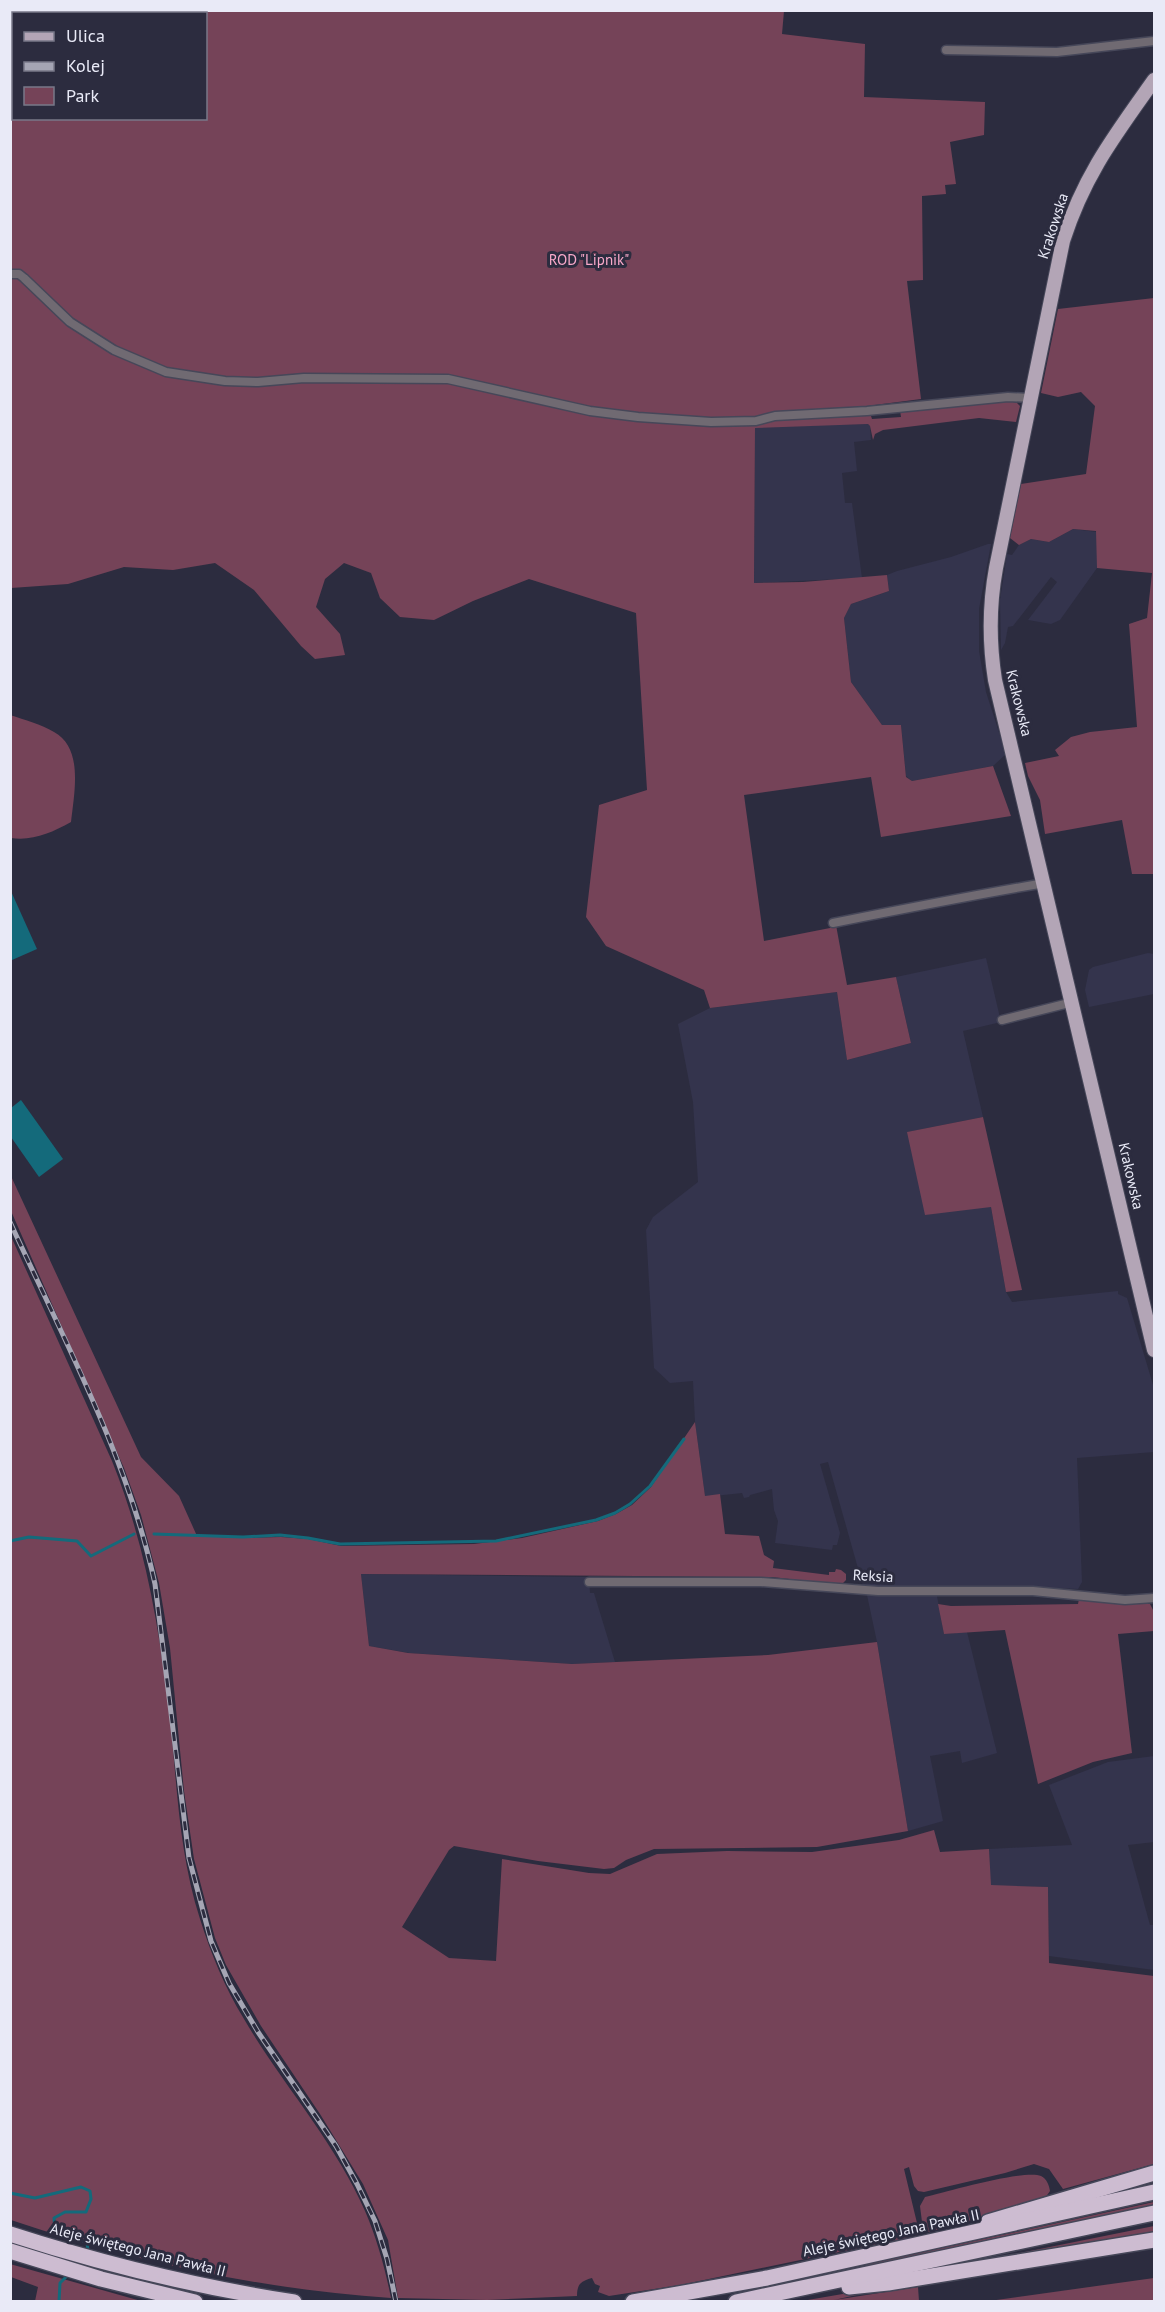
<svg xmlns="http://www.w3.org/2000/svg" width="1165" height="2312" font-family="'PT Sans',sans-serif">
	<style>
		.built { fill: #34344d }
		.green { fill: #754358; fill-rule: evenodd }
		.water { fill: #146a7b }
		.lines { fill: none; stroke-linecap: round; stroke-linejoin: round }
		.stream { stroke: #146a7b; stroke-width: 3 }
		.street-casing { stroke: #464759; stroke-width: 11 }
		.primary-casing { stroke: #464759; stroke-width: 16 }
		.highway-casing { stroke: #464759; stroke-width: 18 }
		.street { stroke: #706a72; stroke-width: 8 }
		.primary { stroke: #b3a5b6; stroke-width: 14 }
		.highway { stroke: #cdbcd1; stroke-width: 15 }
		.rail-casing { stroke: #a5a5b4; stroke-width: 5 }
		.rail { stroke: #2c2c3f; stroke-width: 3; stroke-dasharray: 9; stroke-linecap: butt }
		.labels { text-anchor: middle; stroke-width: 6; stroke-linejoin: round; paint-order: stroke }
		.street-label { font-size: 15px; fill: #e9eaf7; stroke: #2c2c3f }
		.park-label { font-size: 15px; fill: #faa9ca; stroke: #2c2c3f }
	</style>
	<rect width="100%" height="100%" fill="#2c2c3f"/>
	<g class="built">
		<path d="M868,424L870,426L871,440L854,442L857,471L842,473L845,503H852L862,578L754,583L755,426Z"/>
		<path d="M1073,529L1097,532V568L1060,620L1051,624L1028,620L1057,582L1051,577L1013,626L1008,627L1005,643L1001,650L1000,600L1007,554L1012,555L1019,545L1031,539L1049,542Z"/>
		<path d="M988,544H991L979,609V651L986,692L1006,754L993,766L912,781L906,776L901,725H882L851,682L844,618L851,604L889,591L887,575L897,571L951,557Z"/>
		<path d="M1148,953L1154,954V994L1089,1007L1085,990L1089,970L1093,967Z"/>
		<path d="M986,958L1001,1022L963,1031L983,1117L908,1132L991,1207L1006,1292L1012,1302L1118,1291V1294L1127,1298L1154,1388V1452L1077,1458L1082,1582L1078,1589L1032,1587L863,1586L828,1462L820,1464L840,1533L837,1545H833L832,1550L775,1543L778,1521L774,1510L772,1489L750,1495L749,1497L744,1498L742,1493L705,1497L695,1422L693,1381L670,1383L654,1368L646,1230L653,1217L698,1182L693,1102L678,1024L710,1008L837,992L847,1060L911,1043L896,977Z"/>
		<path d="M361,1574L589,1577L590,1593H594L615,1662L572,1664L409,1653L369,1646Z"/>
		<path d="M867,1595L937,1596L944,1634L967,1632L997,1753L962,1763L960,1751L930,1756L943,1821L908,1831L877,1642Z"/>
		<path d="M1154,1756V1842L1128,1845L1150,1925H1154V1970L1049,1956L1048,1887L990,1886L989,1849L1072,1845L1049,1785L1108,1762Z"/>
	</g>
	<g class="green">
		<path d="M10,11H784L782,34L865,44L864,97L985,102L984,135L950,142L956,184L945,185L946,194L922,196L923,280L907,281L921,399L867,406V413H870L872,419L901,417L900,410L1005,400L1017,403L1020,406L1016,422L979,418L883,430L875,434L873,440L870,426L868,424L755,428L754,583L803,582L887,575L889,591L851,604L844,618L851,682L882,725H901L906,777L912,781L993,766L1011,816L881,837L871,777L744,795L764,941L830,928L836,925L847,985L896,977L911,1043L847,1060L837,992L710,1008L704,990L606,946L586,917L599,805L647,790L636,613L529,579L473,601L434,620L400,617L380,598L371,573L344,563L325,579L316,607L340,634L345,655L315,659L301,646L254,590L215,563L173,570L124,567L68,584L11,588ZM14,14H206V118H14Z"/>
		<path d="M1154,298V874H1132L1122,820L1045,834L1040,800L1028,776L1025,763L1059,756L1055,750L1071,737L1090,732L1137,727L1129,624L1147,618L1152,573L1097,568L1096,531L1073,529L1049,542L1031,539L1019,545L1010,538L1021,484L1086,474L1095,406L1081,392L1058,397L1041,393L1058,309Z"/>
		<path d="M10,715C25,720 41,724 54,732C84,748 74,794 71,822C51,833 33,841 11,838Z"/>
		<path d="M983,1117L1022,1290L1006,1292L991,1207L925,1215L907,1132Z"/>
		<path d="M10,1174L141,1457L179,1496L197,1536L242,1538L281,1537L308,1539L341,1546L474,1544L522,1538L598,1521L616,1514L632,1505L651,1487L695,1422L705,1496L720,1494L725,1534L759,1536L764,1555L774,1561L773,1568L829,1575V1572H835L836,1569L841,1570L846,1574V1580L841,1585L772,1577L361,1574L369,1646L408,1653L572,1664L768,1655L877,1642L908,1831L817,1847L654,1849L626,1860L614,1868L604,1869L538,1861L454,1846L449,1850L402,1927L449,1958L496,1961L502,1859L589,1873L610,1874L657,1854L727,1851L812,1852L899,1840L934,1830L940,1852L989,1849L991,1885L1048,1887L1049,1963L1154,1976V2164L1063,2189L1049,2169L1034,2164L1005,2173L924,2192L918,2191L914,2186L909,2167L904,2169L917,2223L922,2222L920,2206L925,2197C946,2192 1025,2169 1041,2176C1047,2179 1049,2185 1050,2191L1045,2198L984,2217L906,2238L680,2285L609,2296L598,2292L600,2286L595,2284L592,2278C581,2281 577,2284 577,2296L487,2300L398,2298L388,2240L363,2184L320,2114L261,2026L226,1965L215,1938L194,1859L184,1791L170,1648L159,1583L141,1515L124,1468L11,1211Z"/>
		<path d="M10,1234L112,1461C146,1546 159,1627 170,1718C177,1785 179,1854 200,1919C211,1954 225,1988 244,2019C282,2084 335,2142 365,2211C377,2239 385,2268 391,2298C259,2289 136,2262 11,2220Z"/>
		<path d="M1079,1599L1150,1604L1154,1612V1631L1118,1634L1132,1753L1093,1762L1038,1784L1005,1630L944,1634L938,1604L951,1606L1078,1604Z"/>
		<path d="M1154,2202V2207L869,2268L868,2264Z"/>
		<path d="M1154,2226V2234L1014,2255L1020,2253Z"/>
		<path d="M10,2264L141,2301H35L38,2287L11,2277Z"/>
		<path d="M1154,2278V2301H989Z"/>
		<path d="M918,2287L919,2301L796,2302L860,2291L861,2294L834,2300Z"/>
	</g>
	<g class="water">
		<path d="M10,889L37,949L12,960L10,958Z"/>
		<path d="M21,1100L63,1159L39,1177L11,1137V1108Z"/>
	</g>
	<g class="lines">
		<g class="stream">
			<path d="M154,1534L243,1537L280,1535L308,1538L340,1544L496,1541L596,1520L615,1513L630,1504L650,1486L684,1439"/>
			<path d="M10,1541L29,1537L77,1541L91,1556L134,1534"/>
			<path d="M10,2193L35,2198L81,2187L90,2191L91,2199L86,2212H65L54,2218L55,2227L87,2243L88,2251"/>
			<path d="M59,2302L60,2283L69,2274"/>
		</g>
		<g class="street-casing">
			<g id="street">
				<path d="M946,50L1057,52L1154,41"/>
				<path d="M10,274H19L24,278L70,322L114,350L166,372L225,381L258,382L304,378L448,379L590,411L638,417L711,422L756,421L775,416L867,411L1008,397L1031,398"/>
				<path d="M833,923C903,909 974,895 1045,883"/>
				<path d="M1002,1020L1073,1002"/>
				<path d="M589,1582H761L878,1591H1033L1125,1600L1154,1598"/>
			</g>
		</g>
		<g class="primary-casing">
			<path id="primary" d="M1154,80C1115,135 1084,175 1063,241L996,568C989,606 989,642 995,680L1154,1350"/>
		</g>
		<g class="highway-casing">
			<g id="highway">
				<path d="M988,2222L1154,2173"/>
				<path d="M10,2234C103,2264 197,2287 294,2302"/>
				<path d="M10,2251L101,2279L195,2302"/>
				<path d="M849,2287L888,2283L1154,2240"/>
				<path d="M633,2302L767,2278L1154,2192"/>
				<path d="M736,2302L1154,2213"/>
			</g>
		</g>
		<use href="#street" class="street"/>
		<use href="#primary" class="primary"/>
		<use href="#highway" class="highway"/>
		<g class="rail-casing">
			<path id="rail" d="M10,1222C64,1340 128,1458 155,1584L189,1858L211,1941L229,1983L258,2032L336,2146L357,2184L375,2221L387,2259L396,2302"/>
		</g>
		<use href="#rail" class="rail"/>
	</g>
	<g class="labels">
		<g class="street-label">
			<text transform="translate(1053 226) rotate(-72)" y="5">Krakowska</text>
			<text transform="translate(1019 703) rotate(76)" y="5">Krakowska</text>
			<text transform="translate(1131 1176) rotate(77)" y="5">Krakowska</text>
			<text transform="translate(873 1576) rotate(3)" y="5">Reksia</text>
			<text transform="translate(891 2233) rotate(-12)" y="5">Aleje świętego Jana Pawła II</text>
			<text transform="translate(138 2250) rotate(14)" y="5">Aleje świętego Jana Pawła II</text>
		</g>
		<g class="park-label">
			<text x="589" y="265">ROD "Lipnik"</text>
		</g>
	</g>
	<rect width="1165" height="2312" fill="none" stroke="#e9eaf7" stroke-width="24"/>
	<rect x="12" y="12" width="195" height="108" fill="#2c2c3f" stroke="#787889" stroke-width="1.5"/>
	<rect x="24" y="32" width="30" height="9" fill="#b3a5b6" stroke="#787889" stroke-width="1.5"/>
	<text x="66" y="42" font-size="18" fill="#e9eaf7">Ulica</text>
	<rect x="24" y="62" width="30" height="9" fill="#a5a5b4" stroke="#787889" stroke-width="1.5"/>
	<text x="66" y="72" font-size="18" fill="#e9eaf7">Kolej</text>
	<rect x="24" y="87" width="30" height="18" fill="#754358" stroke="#787889" stroke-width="1.5"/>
	<text x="66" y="102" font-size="18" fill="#e9eaf7">Park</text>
</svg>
